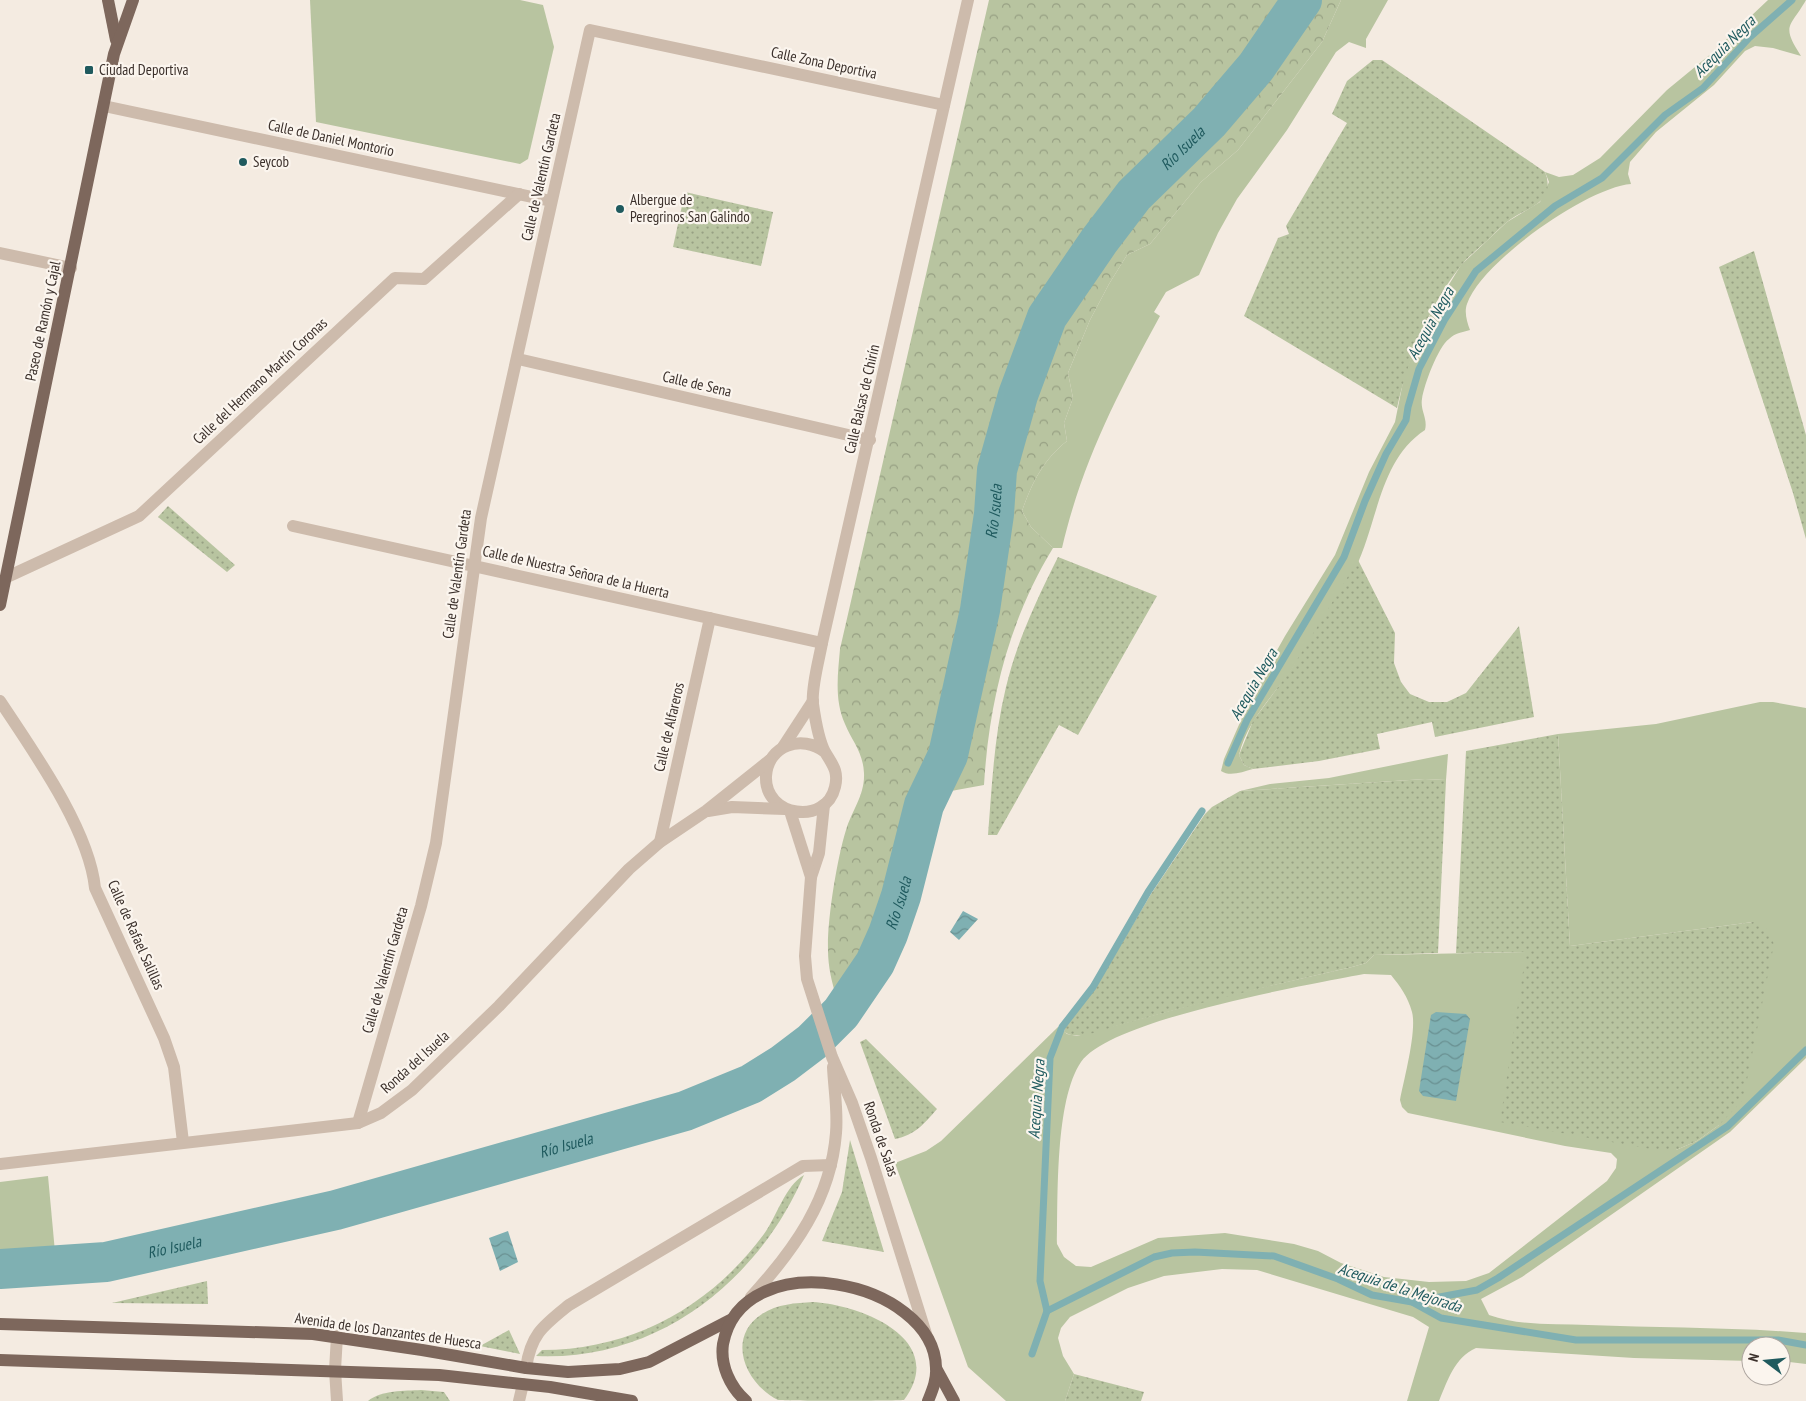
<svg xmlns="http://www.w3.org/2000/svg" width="1806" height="1401" font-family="'PT Sans Narrow',sans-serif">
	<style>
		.grass { fill: #b8c4a0; fill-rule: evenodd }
		.forest { fill: url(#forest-crowns) }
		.garden { fill: url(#garden-dots) }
		.water { fill: url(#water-waves) }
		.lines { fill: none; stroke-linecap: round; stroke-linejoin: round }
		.stream { stroke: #7fb0b2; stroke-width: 7 }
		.river { stroke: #7fb0b2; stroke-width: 40 }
		.minor { stroke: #cdbbac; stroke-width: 12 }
		.primary { stroke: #7d675c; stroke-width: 12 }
		.poi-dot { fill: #1f5a5e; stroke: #fbf5ee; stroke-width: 2 }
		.labels { text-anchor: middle; stroke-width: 4.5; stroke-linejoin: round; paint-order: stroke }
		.street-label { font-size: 15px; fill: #3b302b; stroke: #fbf5ee }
		.poi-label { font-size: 15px; fill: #3b302b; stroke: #fbf5ee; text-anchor: start }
		.water-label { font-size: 16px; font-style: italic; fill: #1f5a5e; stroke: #fbf5ee }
	</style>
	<defs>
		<pattern id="forest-crowns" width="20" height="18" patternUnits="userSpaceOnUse" patternTransform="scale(1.25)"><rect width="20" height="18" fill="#b8c4a0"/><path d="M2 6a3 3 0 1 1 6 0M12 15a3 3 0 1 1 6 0" fill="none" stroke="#97a083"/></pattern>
		<pattern id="garden-dots" width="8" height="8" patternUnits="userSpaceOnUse" patternTransform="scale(1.25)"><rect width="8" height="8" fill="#b8c4a0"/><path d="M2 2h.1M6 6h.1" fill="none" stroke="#97a083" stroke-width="1.8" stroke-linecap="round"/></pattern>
		<pattern id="water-waves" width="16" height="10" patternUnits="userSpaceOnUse" patternTransform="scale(1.25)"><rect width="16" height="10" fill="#7fb0b2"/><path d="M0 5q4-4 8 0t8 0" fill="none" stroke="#699091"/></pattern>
	</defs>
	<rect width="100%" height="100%" fill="#f4ebe1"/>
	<g class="grass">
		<path d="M310,0H520L543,5L554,47L528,159L520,164L316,122Z"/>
		<path d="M1341,0H1388L1366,39V48L1349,42L1336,52L1287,130L1237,199L1218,233L1199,275L1166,292L1154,312L1160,316C1118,393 1082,462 1062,548H1053L1031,527L1022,511C1032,483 1043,460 1067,441L1064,423L1073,398L1068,373L1090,320L1109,284L1127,255L1150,244L1201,182L1238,150L1322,42Z"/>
		<path d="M1768,0H1806C1791,27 1780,24 1801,56L1773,48L1755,46L1745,51L1714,85L1656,132L1630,162L1628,174L1631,184C1588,187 1481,262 1467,304C1464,312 1467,322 1470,330C1463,332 1455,333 1449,339C1438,347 1424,385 1422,399C1420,410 1428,419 1425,430C1379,460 1378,523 1355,569C1347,583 1337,597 1328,611C1316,630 1305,650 1292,669C1273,696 1247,721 1239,755L1244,765L1253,769C1242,772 1230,777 1221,771L1224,759L1252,695L1285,636L1335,555L1369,472L1395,422L1405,372L1429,317L1461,265L1507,222L1540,202L1549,182L1545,172L1559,177L1573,175L1600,158L1667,90L1712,53Z"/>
		<path d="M1760,702H1773L1806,708V1058L1730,1132L1522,1277L1481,1299L1489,1315C1520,1326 1555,1324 1588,1325C1661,1328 1733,1327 1806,1333V1364L1781,1361V1346H1751V1361L1634,1358L1476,1348C1454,1358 1448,1380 1439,1401H1407L1429,1327L1413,1317L1257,1270L1222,1269L1164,1276L1128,1288L1070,1317L1061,1328L1058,1338L1063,1356L1074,1374L1065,1401H1006L968,1367L895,1163L926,1151L941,1141L1058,1027L1067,1034L1077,1036L1225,996L1352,967L1366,963L1374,955L1526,952L1676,1150L1697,1141L1719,1125L1753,922L1570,946L1558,734L1656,724ZM1364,974L1391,975C1400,986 1408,997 1412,1012C1417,1031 1404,1079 1400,1100L1402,1107L1408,1113L1565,1146L1611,1153L1617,1159L1616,1168L1607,1181L1489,1273L1466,1281L1429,1282L1384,1277L1341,1263L1318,1251L1294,1244L1225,1233L1158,1238L1091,1267L1076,1266L1064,1257L1057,1244C1058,1197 1055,1100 1081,1062C1111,1019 1307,985 1364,974Z"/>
		<path d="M1448,754L1446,780L1425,779L1240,791L1270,784L1329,778Z"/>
		<path d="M48,1176L55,1252L0,1256V1182Z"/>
	</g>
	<path class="forest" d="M989,0H1341L1322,42L1238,150L1201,182L1150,244L1127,255L1109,284L1090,320L1068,373L1073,398L1064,423L1067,441C1043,460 1032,483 1022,511L1031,527L1053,548C1009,620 989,701 984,785L951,791L930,768L914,799L887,896L867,951L844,993L837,999C832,983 828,967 828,950C827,920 837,859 846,830C852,810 865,795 864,773C863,752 852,741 845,724C834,700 838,673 840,649Z"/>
	<g class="garden">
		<path d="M1373,60H1382L1545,172C1557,204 1526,207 1507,222C1502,226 1497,231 1493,235C1482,246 1469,255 1460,267C1428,308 1408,358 1397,408L1244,316L1278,238L1289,234L1286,226L1347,123L1332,114L1347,81Z"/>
		<path d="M685,192L773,212L761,266L673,247Z"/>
		<path d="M1754,251L1806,435V539L1793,493L1719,267Z"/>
		<path d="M168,506L235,565L227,572L158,517Z"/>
		<path d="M1058,557L1157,596L1078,735L1059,725L997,835H988C992,786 994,736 1006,687C1017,641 1037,599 1058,557Z"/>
		<path d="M1358,560L1395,633L1394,663L1401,682L1410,694L1429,702H1447L1466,693L1519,626L1534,717L1435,737L1432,722L1377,734L1380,749L1319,761L1253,769L1244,765L1239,755L1253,721L1292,668Z"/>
		<path d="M1558,734L1570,946L1753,922L1767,929L1774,944L1743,1100L1719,1125L1697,1141L1676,1150H1656L1500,1122L1526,952L1456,953L1466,751Z"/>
		<path d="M1425,779L1446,780L1438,953L1374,955L1366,963L1352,967C1272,985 1194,1004 1116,1026C1102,1030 1077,1041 1064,1032L1065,1027L1095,988L1151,894L1205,814L1212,807L1240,791Z"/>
		<path d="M866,1039L937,1109C924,1124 915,1135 895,1139L860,1042Z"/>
		<path d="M850,1140L884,1252L822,1241L842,1192Z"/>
		<path d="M804,1175C758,1282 656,1362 536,1356L542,1350C633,1350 711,1306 764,1234C777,1216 785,1186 804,1175Z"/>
		<path d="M207,1281L208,1304L112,1303Z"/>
		<path d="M813,1302C861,1305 949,1339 904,1400C893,1401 784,1401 778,1400C746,1384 725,1338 762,1314C777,1304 796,1303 813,1302Z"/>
		<path d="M509,1330L520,1354L480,1346Z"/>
		<path d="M1074,1374L1144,1392L1141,1401H1065Z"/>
		<path d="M421,1390L444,1392L450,1401H368C381,1390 405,1391 421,1390Z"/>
	</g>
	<g class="water">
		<path d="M963,911L978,919L959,940L950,932Z"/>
		<path d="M1436,1012L1466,1014L1470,1019L1456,1101L1423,1096L1419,1091L1431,1015Z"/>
		<path d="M508,1231L518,1262L500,1271L489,1238Z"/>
	</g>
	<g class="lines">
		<g class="stream">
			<path d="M1228,763L1247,720L1344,557L1365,501L1386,454L1406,420L1408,407L1419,369L1445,319L1476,271L1555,206L1602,178L1665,115L1703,88L1750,37L1792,0"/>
			<path d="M1413,1302L1477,1290L1498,1278L1728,1126L1806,1050"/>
			<path d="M1047,1311L1040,1281L1050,1058L1062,1027L1093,987L1148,892L1202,811"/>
			<path d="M1032,1354L1047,1311L1154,1257L1172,1253L1195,1252L1274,1256L1338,1279L1372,1295L1412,1302L1441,1318L1576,1340H1778L1806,1345"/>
		</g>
		<path class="river" id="s1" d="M0,1269L106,1262L336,1210L685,1111L751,1084L783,1064L812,1042L841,1013L875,963L888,934L901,896L924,805L948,755L980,610L994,514L997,470L1018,395L1047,317L1099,241L1134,195L1209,122L1256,67L1302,0"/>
		<g class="minor">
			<path d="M104,106L551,201"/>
			<path d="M0,253L71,268"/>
			<path d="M518,359L870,440"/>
			<path d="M293,526L822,643"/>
			<path d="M7,577L139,516L395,278L424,279L519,194"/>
			<path d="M0,701C33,751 89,829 95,888L164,1038L174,1067L183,1142"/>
			<path d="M783,747L813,701"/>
			<path d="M825,752C802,734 768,745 766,776C764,817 826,826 835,787C839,771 832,764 825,752C818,739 815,718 813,704C811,688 819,660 822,643L968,0"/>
			<path d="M824,805L819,853L811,877L805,956L807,979L832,1057L852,1103L871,1158L927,1337"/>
			<path d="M708,811L732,807L785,809"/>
			<path d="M790,811L811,877"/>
			<path d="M660,842L710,618"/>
			<path d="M358,1123L421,906L436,843L481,518L590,30L944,105"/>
			<path d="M0,1164L341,1125L358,1123L381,1113L412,1090L499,1006L629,869L660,842L706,811L770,760"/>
			<path d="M751,1297C794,1250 831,1199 836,1133C838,1111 834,1089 833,1067"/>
			<path d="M337,1336L335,1370L337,1401"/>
			<path d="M526,1368C531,1334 543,1326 569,1305L803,1166L831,1165"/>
			<path d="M519,1401L523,1384"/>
		</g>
		<g class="primary">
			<path d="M108,0L116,40"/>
			<path d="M0,605L114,54L133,0"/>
			<path d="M0,1324L313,1334L422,1350L526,1368L568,1372L620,1369L649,1362L730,1320"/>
			<path d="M0,1360L439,1375L550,1387L632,1401"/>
			<path d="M936,1368L954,1401"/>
			<path d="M746,1401C730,1387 720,1365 723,1344C742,1241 935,1280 936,1368C937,1380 932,1391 928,1401"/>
		</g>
	</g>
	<g class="poi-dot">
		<rect x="84" y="65" width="10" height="10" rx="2.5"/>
		<circle cx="243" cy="162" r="5"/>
		<circle cx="620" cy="209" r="5"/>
	</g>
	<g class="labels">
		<g class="street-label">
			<text transform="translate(824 63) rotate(12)" y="5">Calle Zona Deportiva</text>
			<text transform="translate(331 138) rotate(12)" y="5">Calle de Daniel Montorio</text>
			<text transform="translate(541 177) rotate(-77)" y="5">Calle de Valentín Gardeta</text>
			<text transform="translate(43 321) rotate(-78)" y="5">Paseo de Ramón y Cajal</text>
			<text transform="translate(260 381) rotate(-43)" y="5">Calle del Hermano Martín Coronas</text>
			<text transform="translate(697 384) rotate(13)" y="5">Calle de Sena</text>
			<text transform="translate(862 399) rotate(-77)" y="5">Calle Balsas de Chirín</text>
			<text transform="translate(576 572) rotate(13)" y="5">Calle de Nuestra Señora de la Huerta</text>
			<text transform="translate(457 574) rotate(-82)" y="5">Calle de Valentín Gardeta</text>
			<text transform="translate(669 727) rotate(-77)" y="5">Calle de Alfareros</text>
			<text transform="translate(136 935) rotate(66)" y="5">Calle de Rafael Salillas</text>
			<text transform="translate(385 970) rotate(-74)" y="5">Calle de Valentín Gardeta</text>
			<text transform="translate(415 1062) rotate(-42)" y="5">Ronda del Isuela</text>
			<text transform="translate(881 1139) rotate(71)" y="5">Ronda de Salas</text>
			<text transform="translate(388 1331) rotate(8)" y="5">Avenida de los Danzantes de Huesca</text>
		</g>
		<g class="poi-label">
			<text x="99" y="75">Ciudad Deportiva</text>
			<text x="253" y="167">Seycob</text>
			<text x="630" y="205">Albergue de<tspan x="630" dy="17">Peregrinos San Galindo</tspan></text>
		</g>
		<g class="water-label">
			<text transform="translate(1724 46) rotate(-45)" y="6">Acequia Negra</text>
			<text dy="6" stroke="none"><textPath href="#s1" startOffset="1841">Río Isuela</textPath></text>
			<text transform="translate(1430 323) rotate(-61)" y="6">Acequia Negra</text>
			<text dy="6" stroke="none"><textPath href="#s1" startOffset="1421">Río Isuela</textPath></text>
			<text transform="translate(1253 684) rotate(-60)" y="6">Acequia Negra</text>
			<text dy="6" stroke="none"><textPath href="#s1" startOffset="1016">Río Isuela</textPath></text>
			<text transform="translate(1036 1099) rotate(-86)" y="6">Acequia Negra</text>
			<text dy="6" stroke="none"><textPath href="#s1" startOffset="581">Río Isuela</textPath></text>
			<text dy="6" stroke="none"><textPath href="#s1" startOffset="176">Río Isuela</textPath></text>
			<text transform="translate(1400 1287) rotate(18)" y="6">Acequia de la Mejorada</text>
		</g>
	</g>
	<g transform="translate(1766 1361) rotate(286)"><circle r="24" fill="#fbf5ee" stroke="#aea6a0"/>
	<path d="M0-4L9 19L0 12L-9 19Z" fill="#1f5a5e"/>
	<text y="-8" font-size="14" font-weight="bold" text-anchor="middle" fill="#3b302b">N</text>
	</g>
</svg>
